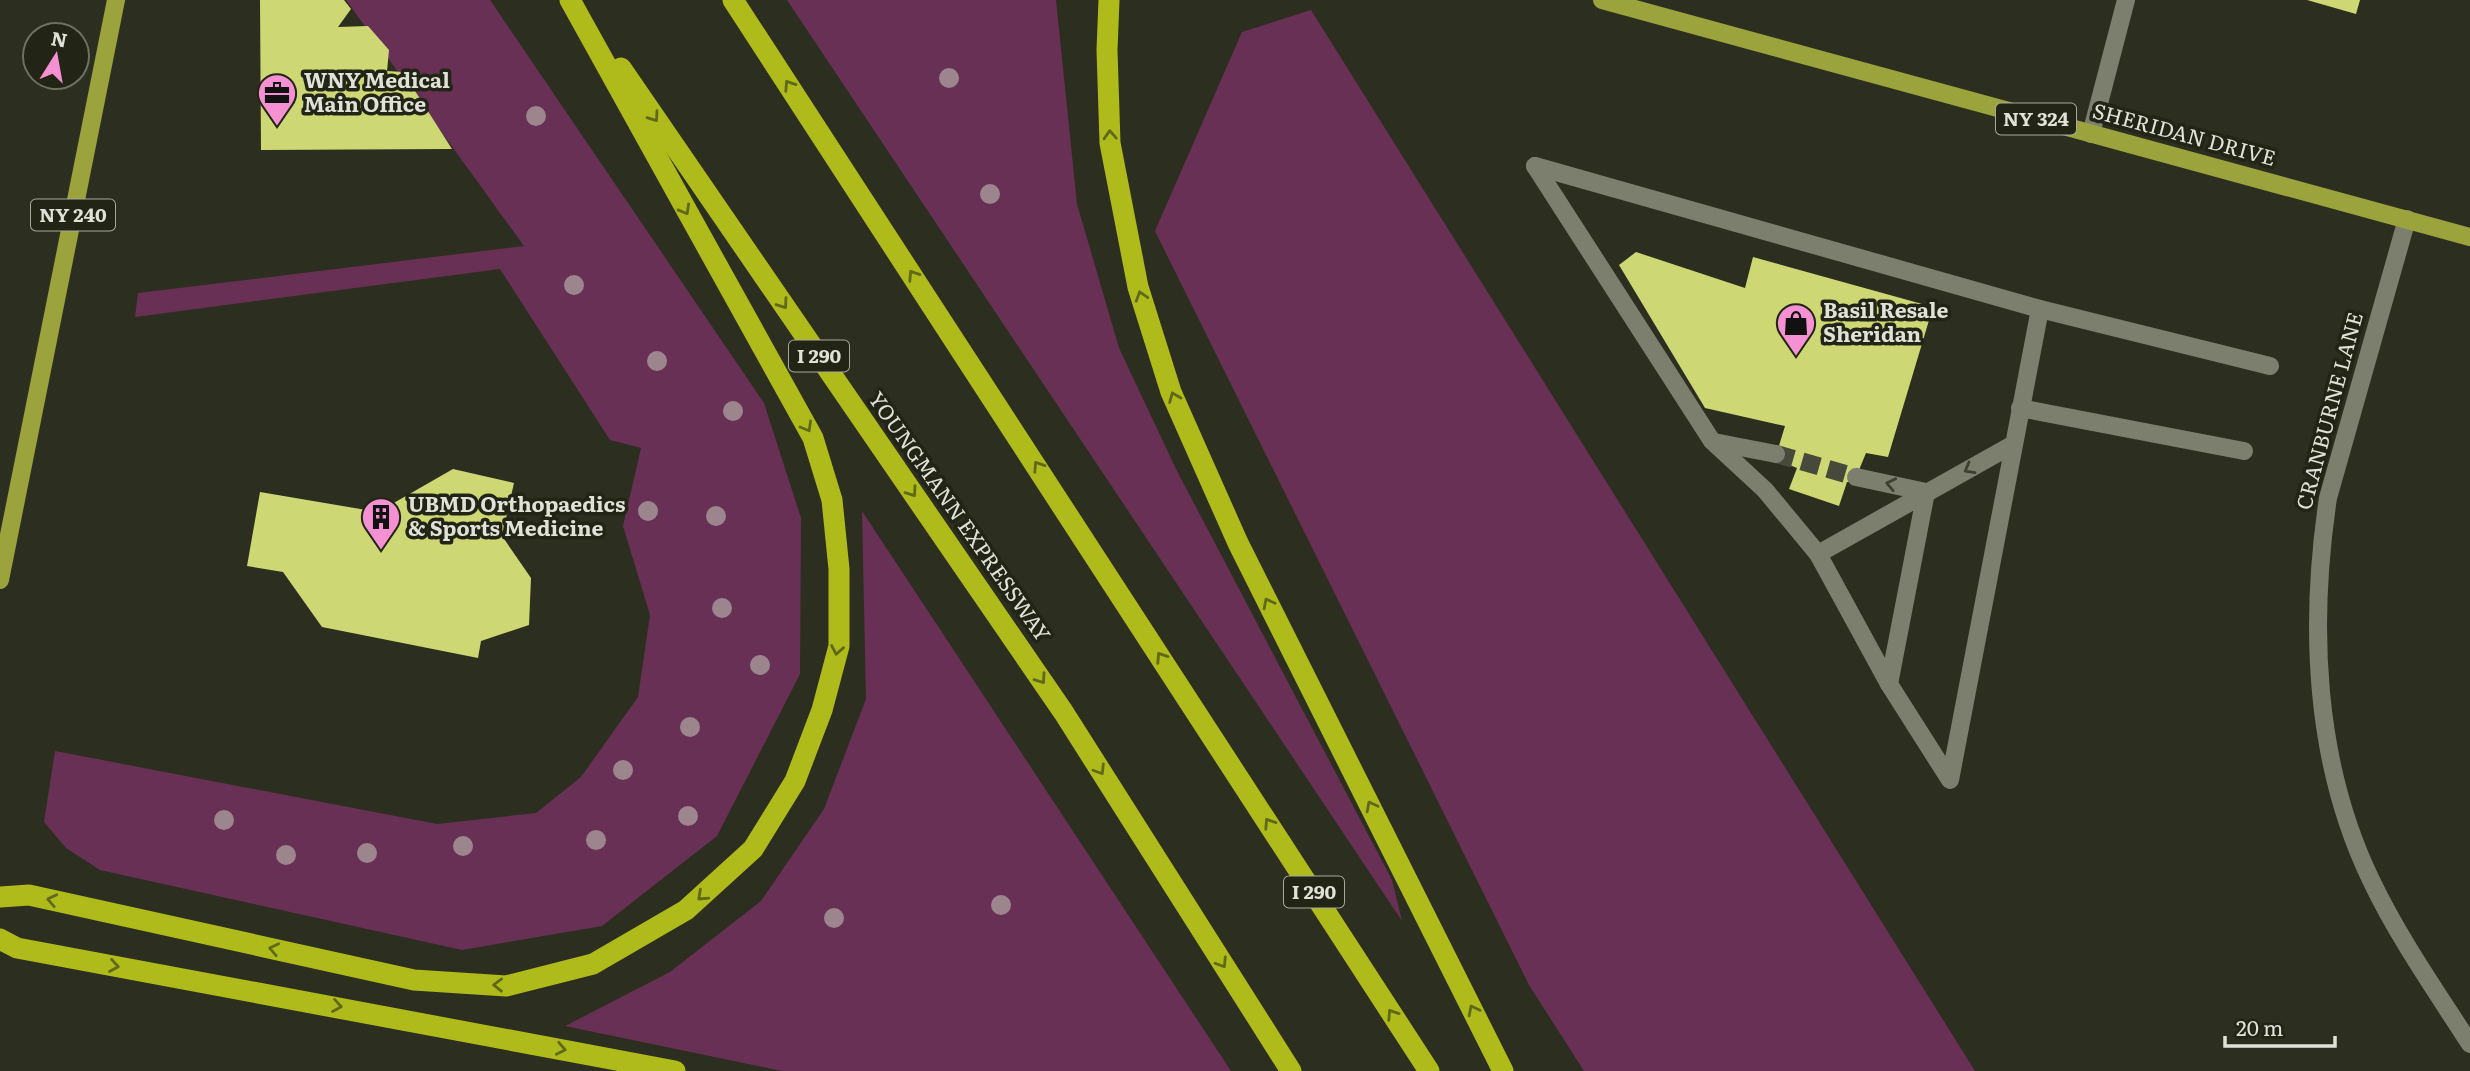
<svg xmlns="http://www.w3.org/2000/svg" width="2470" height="1071" font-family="Literata,serif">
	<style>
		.green { fill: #693056 }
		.building { fill: #cdd875 }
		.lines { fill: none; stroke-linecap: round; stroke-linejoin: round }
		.minor-tunnel { stroke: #47493b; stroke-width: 18; stroke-dasharray: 18 9; stroke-linecap: butt }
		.minor { stroke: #7d7f6e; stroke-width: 18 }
		.major { stroke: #9ba33c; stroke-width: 18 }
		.highway { stroke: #afbb1b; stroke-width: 21 }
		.tree { fill: #9d858d }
		.oneway { stroke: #616818 }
		.oneway2 { stroke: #3d3f30 }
		.labels { text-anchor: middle; stroke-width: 7; stroke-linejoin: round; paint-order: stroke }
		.shield { fill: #222415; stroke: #a7a99e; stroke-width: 2 }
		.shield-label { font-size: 19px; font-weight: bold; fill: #e0e2d8 }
		.poi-label { font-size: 21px; font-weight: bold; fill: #e0e2d8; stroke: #222415; text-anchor: start }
		.street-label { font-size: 21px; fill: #e0e2d8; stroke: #222415 }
	</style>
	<rect width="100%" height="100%" fill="#2c2e1f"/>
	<g class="green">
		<path d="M346,0H490L764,403L801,518L800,674L717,836L602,926L462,950L100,870L66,848L44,822L55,751L437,824L536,813L581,777L638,697L650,615L623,526L641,448L610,440L500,269L135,317L138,293L524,246Z"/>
		<path d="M787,0H1056L1077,204L1119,348L1177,471L1392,880L1402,921Z"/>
		<path d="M1311,10L1975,1071H1584L1529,985L1155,231L1242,32Z"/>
		<path d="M862,511L1231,1071H782L565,1026L670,972L761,901L824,809L866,699Z"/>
	</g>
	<g class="building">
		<path d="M260,0H344L351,9L338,27L368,26L389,50L387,71L403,72L452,149L261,150Z"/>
		<path d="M2307,0H2360L2356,14Z"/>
		<path d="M1636,252L1745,288L1753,257L1933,307L1888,457L1866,453L1854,482H1847L1839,506L1789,489L1797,468L1775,459L1785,426L1705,408L1619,265Z"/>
		<path d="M453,469L514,483L502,536L531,578L529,625L481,641L478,658L322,627L283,572L247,566L260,492L378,512Z"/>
	</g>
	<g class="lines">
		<path class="minor-tunnel" d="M1776,454L1856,477"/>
		<g class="minor">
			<path d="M2091,134L2126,0"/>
			<path d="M1535,166L2040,309L2270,366"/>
			<path d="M1535,166L1712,441L1765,490L1818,554"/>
			<path d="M2407,219L2328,498C2309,625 2314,762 2371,880C2398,937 2436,991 2470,1044"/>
			<path d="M2020,408L2244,451"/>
			<path d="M1714,442L1776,454"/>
			<path d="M2012,445L1818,554L1889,684L1950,780L2040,309"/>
			<path d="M1856,477L1926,492"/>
			<path d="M1889,684L1926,492"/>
		</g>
		<g class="major">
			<path d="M1602,0L2470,237"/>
			<path d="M0,580L116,0"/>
		</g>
		<g class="highway">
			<path d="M733,0L1429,1071"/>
			<path d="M1109,0L1107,50L1110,143L1138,287L1171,392L1238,543L1503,1071"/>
			<path d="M621,68L1064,713L1291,1071"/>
			<path d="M0,897L29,895L414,980L506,986L593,964L686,910L753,849L795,781L822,710L839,646V569L832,500L813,438L570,0"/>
			<path d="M0,939L17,948L675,1071"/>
		</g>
	</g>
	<g class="tree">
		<circle cx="949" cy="78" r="10"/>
		<circle cx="536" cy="116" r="10"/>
		<circle cx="990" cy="194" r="10"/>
		<circle cx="574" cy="285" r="10"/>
		<circle cx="657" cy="361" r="10"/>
		<circle cx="733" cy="411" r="10"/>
		<circle cx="648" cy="511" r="10"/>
		<circle cx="716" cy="516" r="10"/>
		<circle cx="722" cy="608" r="10"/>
		<circle cx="760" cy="665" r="10"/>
		<circle cx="690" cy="727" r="10"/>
		<circle cx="623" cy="770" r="10"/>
		<circle cx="688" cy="816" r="10"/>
		<circle cx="224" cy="820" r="10"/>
		<circle cx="596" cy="840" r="10"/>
		<circle cx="463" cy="846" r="10"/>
		<circle cx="367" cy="853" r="10"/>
		<circle cx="286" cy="855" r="10"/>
		<circle cx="1001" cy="905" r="10"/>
		<circle cx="834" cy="918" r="10"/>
	</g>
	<defs><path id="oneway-chevron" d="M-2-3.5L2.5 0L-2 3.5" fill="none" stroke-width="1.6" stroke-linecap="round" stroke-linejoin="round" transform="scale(1.75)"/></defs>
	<g class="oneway">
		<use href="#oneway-chevron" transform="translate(789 85) rotate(-123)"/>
		<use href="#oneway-chevron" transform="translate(654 117) rotate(55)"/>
		<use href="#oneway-chevron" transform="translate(1110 135) rotate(-93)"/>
		<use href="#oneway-chevron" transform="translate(685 210) rotate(61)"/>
		<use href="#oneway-chevron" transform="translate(913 275) rotate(-123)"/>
		<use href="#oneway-chevron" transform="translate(1141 296) rotate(-107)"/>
		<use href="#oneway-chevron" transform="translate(783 304) rotate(55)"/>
		<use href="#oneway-chevron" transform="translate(1174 397) rotate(-112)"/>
		<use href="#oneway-chevron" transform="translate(807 427) rotate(60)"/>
		<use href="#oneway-chevron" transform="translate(1038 466) rotate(-123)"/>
		<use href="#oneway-chevron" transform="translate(912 492) rotate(55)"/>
		<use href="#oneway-chevron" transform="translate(1268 603) rotate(-117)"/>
		<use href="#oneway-chevron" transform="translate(837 650) rotate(100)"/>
		<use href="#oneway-chevron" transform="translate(1161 657) rotate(-123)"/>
		<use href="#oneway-chevron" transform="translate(1041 679) rotate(55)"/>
		<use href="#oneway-chevron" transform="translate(1100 770) rotate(58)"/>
		<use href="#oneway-chevron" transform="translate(1371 806) rotate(-117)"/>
		<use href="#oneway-chevron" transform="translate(1269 823) rotate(-123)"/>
		<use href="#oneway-chevron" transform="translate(702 896) rotate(137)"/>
		<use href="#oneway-chevron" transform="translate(52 900) rotate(-168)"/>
		<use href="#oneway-chevron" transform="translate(274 949) rotate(-168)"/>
		<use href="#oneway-chevron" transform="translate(1222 963) rotate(58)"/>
		<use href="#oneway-chevron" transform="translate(114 966) rotate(10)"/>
		<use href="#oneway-chevron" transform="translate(498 985) rotate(-179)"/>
		<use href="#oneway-chevron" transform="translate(337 1006) rotate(10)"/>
		<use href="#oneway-chevron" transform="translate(1473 1010) rotate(-117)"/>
		<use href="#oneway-chevron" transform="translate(1392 1014) rotate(-123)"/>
		<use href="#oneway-chevron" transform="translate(561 1049) rotate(11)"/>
	</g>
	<g class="oneway2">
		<use href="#oneway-chevron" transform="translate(1969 469) rotate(151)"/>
		<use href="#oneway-chevron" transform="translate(1891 484) rotate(-168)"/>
	</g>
	<defs>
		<g id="office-pin" transform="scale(2.0125)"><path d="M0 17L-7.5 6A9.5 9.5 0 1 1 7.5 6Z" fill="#f591d2" stroke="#222415"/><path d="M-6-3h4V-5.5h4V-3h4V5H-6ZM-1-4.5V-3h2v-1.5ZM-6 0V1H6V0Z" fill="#111"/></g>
		<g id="shop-pin" transform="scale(2.0125)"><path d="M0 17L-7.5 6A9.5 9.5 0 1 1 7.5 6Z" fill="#f591d2" stroke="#222415"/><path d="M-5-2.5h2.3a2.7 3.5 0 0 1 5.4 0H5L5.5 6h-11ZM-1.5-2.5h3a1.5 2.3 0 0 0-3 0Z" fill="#111"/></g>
		<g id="building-pin" transform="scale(2.0125)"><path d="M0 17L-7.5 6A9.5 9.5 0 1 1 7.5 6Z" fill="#f591d2" stroke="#222415"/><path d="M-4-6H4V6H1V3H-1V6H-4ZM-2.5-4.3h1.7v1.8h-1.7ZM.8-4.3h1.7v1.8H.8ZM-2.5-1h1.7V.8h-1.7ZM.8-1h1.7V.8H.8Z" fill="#111"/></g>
	</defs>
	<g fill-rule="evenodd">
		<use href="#office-pin" x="277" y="93"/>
		<use href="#shop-pin" x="1796" y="323"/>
		<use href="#building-pin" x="381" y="517"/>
	</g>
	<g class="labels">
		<g class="shield">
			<rect x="1996" y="103.5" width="80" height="31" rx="5"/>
			<rect x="31" y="199.5" width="84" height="31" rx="5"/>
			<rect x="789" y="340.5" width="60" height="31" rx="5"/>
			<rect x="1284" y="876.5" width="60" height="31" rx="5"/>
		</g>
		<g class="shield-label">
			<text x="2036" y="126">NY 324</text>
			<text x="73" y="222">NY 240</text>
			<text x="819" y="363">I 290</text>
			<text x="1314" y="899">I 290</text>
		</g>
		<g class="poi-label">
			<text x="304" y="88">WNY Medical<tspan x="304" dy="24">Main Office</tspan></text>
			<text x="1823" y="318">Basil Resale<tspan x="1823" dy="24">Sheridan</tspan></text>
			<text x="408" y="512">UBMD Orthopaedics<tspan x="408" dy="24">&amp; Sports Medicine</tspan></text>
		</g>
		<g class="street-label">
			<text transform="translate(2184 135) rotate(15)" y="7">SHERIDAN DRIVE</text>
			<text transform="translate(2330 411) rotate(-75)" y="7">CRANBURNE LANE</text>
			<text transform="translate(959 517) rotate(55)" y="7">YOUNGMANN EXPRESSWAY</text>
		</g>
	</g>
	<g transform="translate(56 56) rotate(11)"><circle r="33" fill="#222415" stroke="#6e7063" stroke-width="2"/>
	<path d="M0-5L12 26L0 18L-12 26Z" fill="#f591d2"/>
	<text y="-10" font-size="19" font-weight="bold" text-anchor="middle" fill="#e0e2d8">N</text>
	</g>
	<path d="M2225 1036v10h110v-10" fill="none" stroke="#e0e2d8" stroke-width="3.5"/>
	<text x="2236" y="1036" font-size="21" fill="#e0e2d8" stroke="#222415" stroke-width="5" paint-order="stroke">20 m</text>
</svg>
